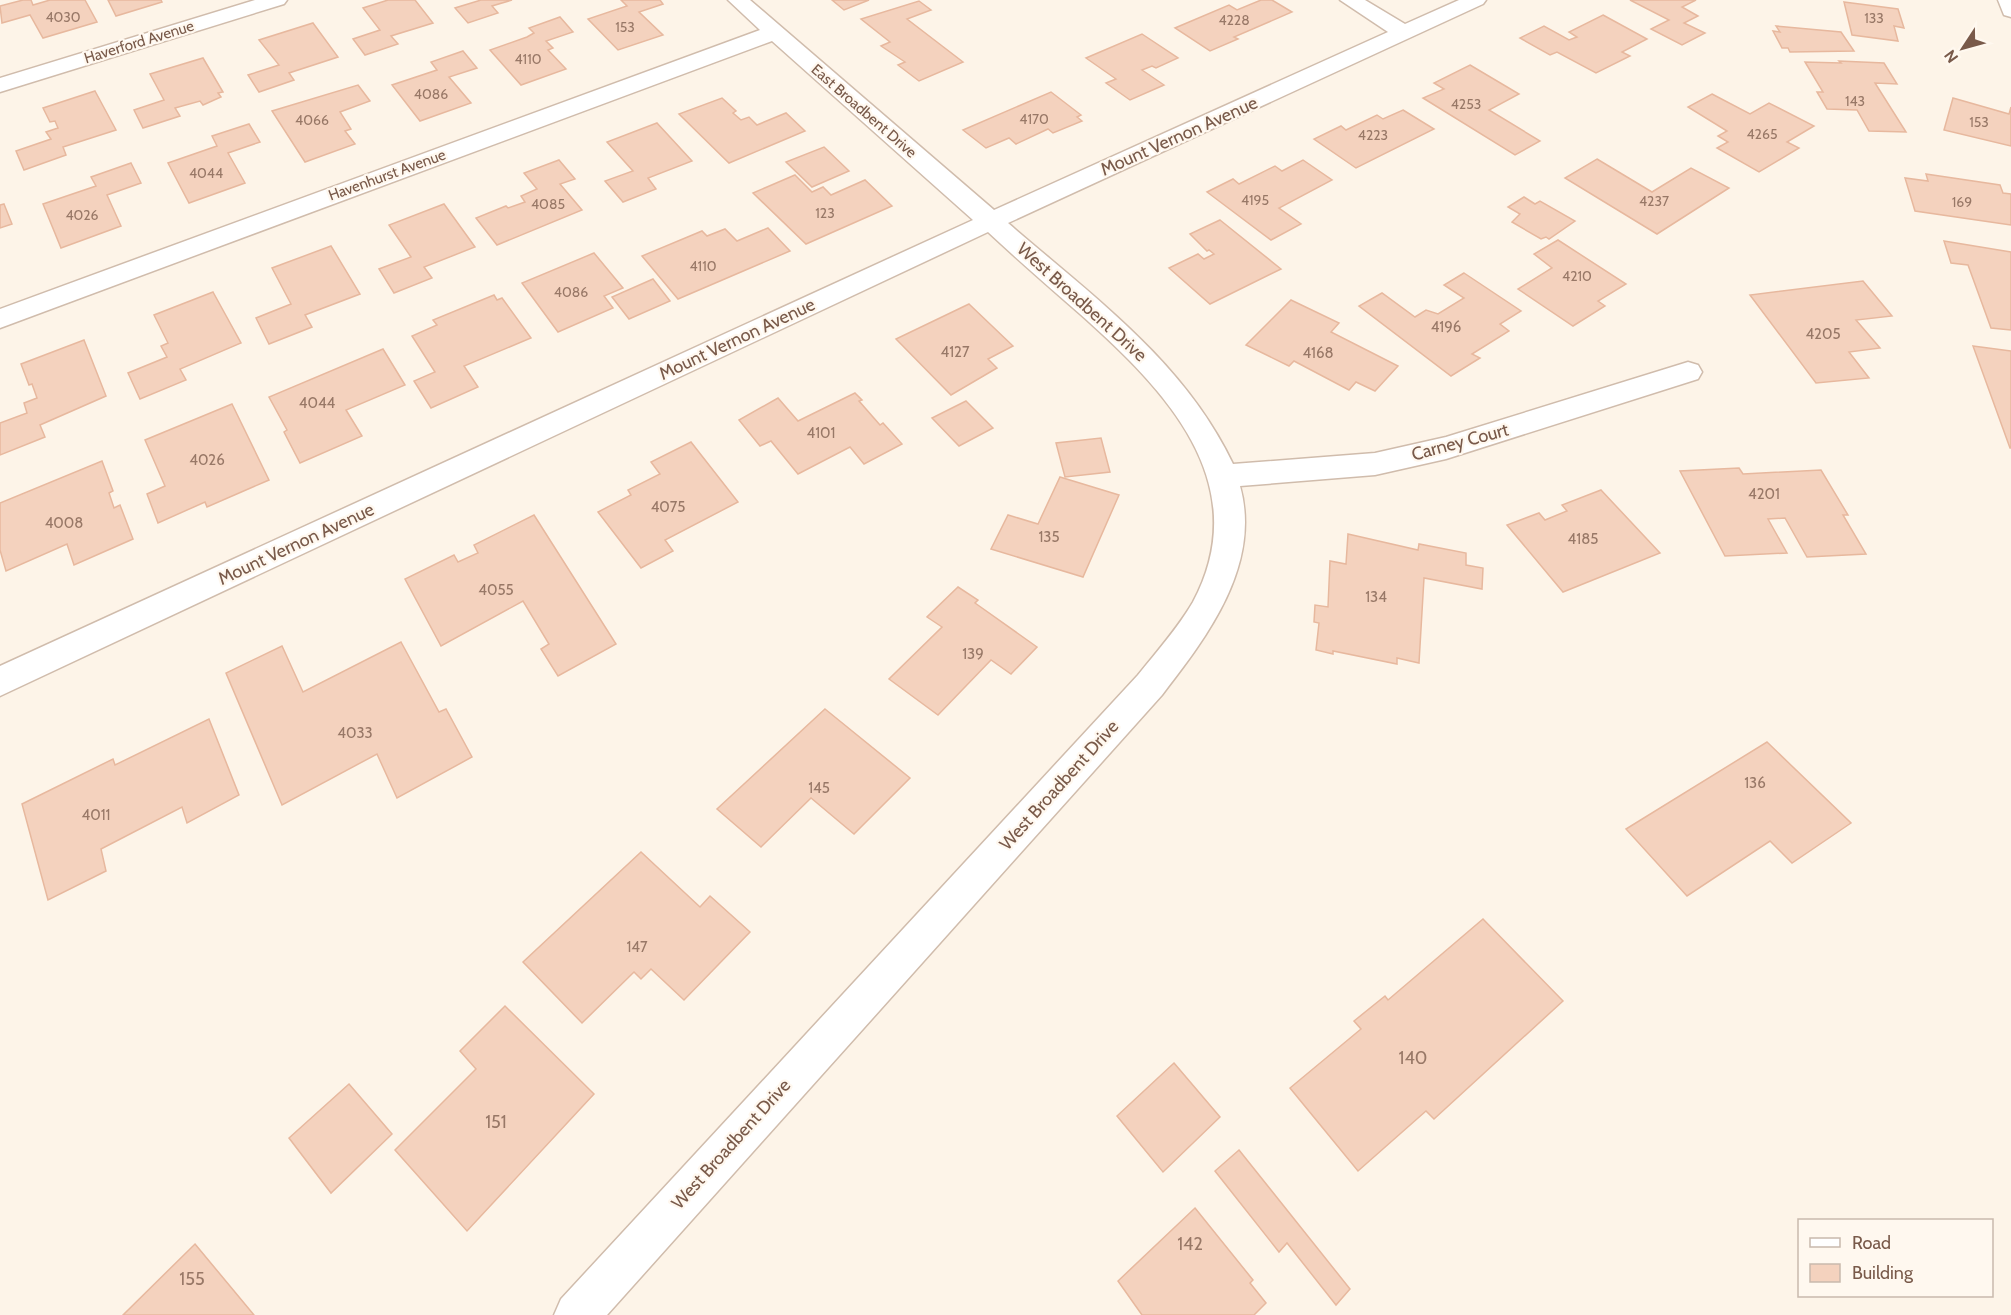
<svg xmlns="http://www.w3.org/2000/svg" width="2011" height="1315" font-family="Cabin,sans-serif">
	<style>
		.building { fill: #f4d2be; stroke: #e7b89e; stroke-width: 1.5 }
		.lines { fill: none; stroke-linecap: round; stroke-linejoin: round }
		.minor-casing { stroke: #d0bcac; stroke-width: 3 }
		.minor { fill: #fff; fill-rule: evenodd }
		.labels { text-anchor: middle; stroke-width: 4.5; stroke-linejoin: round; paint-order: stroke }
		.far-number-label { font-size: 14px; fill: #987867 }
		.far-street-label { font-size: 15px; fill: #795a4a; stroke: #fff8ef }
		.number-label { font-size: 15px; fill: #987867 }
		.street-label { font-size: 18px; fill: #795a4a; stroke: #fff8ef }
		.near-number-label { font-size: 18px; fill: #987867 }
	</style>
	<rect width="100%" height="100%" fill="#fdf4e8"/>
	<g class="building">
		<path d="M23,0H31L33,5L50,0H85L97,22L43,38L30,15L2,23L0,6Z"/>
		<path d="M108,0H161L162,2L116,16Z"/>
		<path d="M388,0H415L433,23L391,36L398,44L365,55L353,39L380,30L363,8Z"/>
		<path d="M481,0H512L492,6L498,13L468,23L455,8Z"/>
		<path d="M621,0H660L663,4L639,12L663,35L618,50L588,19L627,6Z"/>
		<path d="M832,0H869L844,10Z"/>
		<path d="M1261,0H1272L1292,12L1234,37L1238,39L1210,51L1175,28L1229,5L1237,10Z"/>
		<path d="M1630,0H1696L1682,7L1698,16L1684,23L1705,33L1682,45L1651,29L1669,20Z"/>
		<path d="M919,1L931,10L907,19L963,62L919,81L898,65L905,62L881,46L890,42L861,19Z"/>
		<path d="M1844,2L1898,9L1904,28L1894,26L1898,41L1852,35Z"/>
		<path d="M1603,15L1647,39L1622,52L1630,56L1596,73L1557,52L1550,55L1520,38L1544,26L1569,40L1577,37L1569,32Z"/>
		<path d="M560,17L573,32L546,41L553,48L548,50L566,69L521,85L490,50L527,37L534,33L529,28Z"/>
		<path d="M313,23L338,57L289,73L294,80L259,92L248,75L279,65L259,40Z"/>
		<path d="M1776,26L1841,32L1854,51L1790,52L1788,48H1782L1773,31L1780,32Z"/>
		<path d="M1142,34L1178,58L1156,68L1152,66L1142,70L1164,85L1130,100L1106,83L1116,79L1086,58Z"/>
		<path d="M463,51L477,68L449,77L471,103L420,121L392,85L437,70L431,62Z"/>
		<path d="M203,58L223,92L218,93L221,97L203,105L200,101L175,108L180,116L143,128L134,110L164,100L150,74Z"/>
		<path d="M1839,61L1884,63L1897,84L1875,83L1906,132L1869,131L1857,110L1827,109L1817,92H1823L1805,62L1841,63Z"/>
		<path d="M1470,65L1519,94L1489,110L1540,141L1515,155L1423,98L1444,89L1434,83Z"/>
		<path d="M358,85L370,101L340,112L351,129L345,131L355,144L305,162L272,111Z"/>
		<path d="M95,91L116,130L63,147L66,155L24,170L16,151L51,139L46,132L58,128L55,121L50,122L43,108Z"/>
		<path d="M1051,92L1081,115L1077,117L1082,121L1053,133L1048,129L1016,144L1009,138L986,148L963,130Z"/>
		<path d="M1712,94L1750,114L1769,103L1814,126L1787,142L1799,148L1759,172L1717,148L1728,142L1718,136L1727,131L1688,107Z"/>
		<path d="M722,98L736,111L733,113L741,120L749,117L757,125L786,113L805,131L729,163L679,114Z"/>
		<path d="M1953,98L2009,114L2011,107V146L1944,130Z"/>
		<path d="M1403,110L1434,129L1356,168L1314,139L1341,126L1346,130L1377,115L1383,119Z"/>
		<path d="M657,123L692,161L648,178L656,189L623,202L605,181L633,171L607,142Z"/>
		<path d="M249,124L260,142L228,153L245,183L189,203L168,163L217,146L212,136Z"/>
		<path d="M824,147L849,171L812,187L786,162Z"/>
		<path d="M1597,159L1652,192L1691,168L1729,188L1657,234L1565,178Z"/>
		<path d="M559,160L575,179L560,184L582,210L497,245L476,218L506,206L508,208L525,202L521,196L537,189L524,173Z"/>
		<path d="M1303,160L1332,180L1279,208L1301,224L1271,240L1207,192L1233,179L1239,184L1275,166L1282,171Z"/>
		<path d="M131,163L141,183L107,195L121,226L61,248L43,204L96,186L91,177Z"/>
		<path d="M1926,174L2000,185L2003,193L2011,194V225L1915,211L1905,178L1928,181Z"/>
		<path d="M795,175L812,192L823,187L831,195L865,180L892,206L806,244L753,193Z"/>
		<path d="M1524,197L1535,204L1540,201L1575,221L1549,239L1546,237L1541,239L1512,222L1520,214L1508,207Z"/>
		<path d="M4,204L12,224L0,228V205Z"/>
		<path d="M444,204L475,247L424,267L432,278L394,293L379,269L411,257L389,225Z"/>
		<path d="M1220,220L1281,269L1210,304L1169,268L1198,254L1204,259L1214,254L1209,250L1207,251L1190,234Z"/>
		<path d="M768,228L790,251L678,299L642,256L702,231L707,236L725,229L737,241Z"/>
		<path d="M1558,240L1626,284L1598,301L1605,306L1573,326L1518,289L1552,268L1534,254Z"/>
		<path d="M1944,241L2011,252V330L1991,328L1968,265L1951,263Z"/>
		<path d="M331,246L360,294L305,315L312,327L269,344L256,318L291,304L272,268Z"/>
		<path d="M594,253L623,288L604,296L613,308L558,332L522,283Z"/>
		<path d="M1464,273L1521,311L1500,324L1509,331L1472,354L1480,358L1451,376L1359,306L1382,293L1415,317L1426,310L1438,314L1464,298L1444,285Z"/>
		<path d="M653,279L670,301L629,319L612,297Z"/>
		<path d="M1863,281L1892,316L1856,320L1880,348L1849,352L1869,378L1816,383L1750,295Z"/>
		<path d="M213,292L241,343L180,369L186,380L140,399L128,373L167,357L161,346L168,343L154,315Z"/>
		<path d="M494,295L497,300L502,298L531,338L464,366L478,387L431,408L414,381L435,372L412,336L437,325L433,320Z"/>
		<path d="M1291,300L1339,323L1331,332L1398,366L1375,391L1356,382L1349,390L1294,361L1289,366L1246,345Z"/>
		<path d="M969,304L1013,346L988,359L997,368L951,395L896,339Z"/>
		<path d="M84,340L106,396L40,425L45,437L0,455V423L27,413L24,403L37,398L32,384L29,385L21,364Z"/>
		<path d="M1973,346L2011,351V448H2010Z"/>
		<path d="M383,349L405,385L346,410L362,436L300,463L284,432L287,430L269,397Z"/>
		<path d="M855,393L862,400L859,401L880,425L883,423L902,444L864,464L850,447L798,474L771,441L760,446L739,420L778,398L798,421Z"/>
		<path d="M966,401L993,428L959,446L932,418Z"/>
		<path d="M232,404L269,480L207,507L205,502L158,523L147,494L165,486L145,440Z"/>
		<path d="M1101,438L1110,472L1065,477L1056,443Z"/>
		<path d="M691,442L738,502L665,540L673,551L641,568L598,512L631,495L628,490L660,474L651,462Z"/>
		<path d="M102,461L113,491L109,493L114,508L120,505L133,539L74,565L67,544L6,571L0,550V503Z"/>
		<path d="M1739,468L1743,474L1821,470L1848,515H1843L1866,554L1807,557L1785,518L1768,519L1787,553L1725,556L1680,471Z"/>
		<path d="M1060,477L1119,495L1083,577L991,549L1008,515L1038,524Z"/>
		<path d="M1601,490L1660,553L1563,592L1507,525L1539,513L1545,520L1567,511L1562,505Z"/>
		<path d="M534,515L616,644L558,676L541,649L549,644L523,601L441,646L405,579L454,555L458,562L478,553L474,545Z"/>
		<path d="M1348,534L1418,550L1419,544L1466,553V565L1483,568L1482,589L1424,578L1419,663L1397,658V664L1333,651V654L1316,650L1319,623L1314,622L1315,605L1328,607L1330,561L1346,564Z"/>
		<path d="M958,587L978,600L975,603L1037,647L1011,674L991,660L938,715L889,679L942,627L927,617Z"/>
		<path d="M401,642L439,712L446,709L472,757L397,798L377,754L282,805L226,673L282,646L303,692Z"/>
		<path d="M825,709L910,778L854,834L811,798L761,847L717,809Z"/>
		<path d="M209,719L239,795L187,823L182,807L101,849L106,871L48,900L22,804L113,759L115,765Z"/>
		<path d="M1767,742L1851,823L1792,863L1770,841L1687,896L1626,829Z"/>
		<path d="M641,852L700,907L710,896L750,932L684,1000L651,969L641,979L634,972L582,1023L523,962Z"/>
		<path d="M1483,919L1563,1001L1434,1119L1426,1111L1358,1171L1290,1088L1361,1029L1354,1021L1385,996L1388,1000Z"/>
		<path d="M505,1006L594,1094L467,1231L395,1150L476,1069L460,1051Z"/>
		<path d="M1174,1063L1220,1117L1163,1172L1117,1116Z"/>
		<path d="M349,1084L392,1134L331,1193L289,1138Z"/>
		<path d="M1239,1150L1350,1289L1336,1305L1287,1243L1279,1252L1215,1171Z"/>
		<path d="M1195,1208L1253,1280L1250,1283L1266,1303L1254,1315H1142L1118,1281Z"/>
		<path d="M195,1244L254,1315H123Z"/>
	</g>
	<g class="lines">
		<g class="minor-casing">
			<g id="minor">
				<path d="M255,0H287L284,4L0,92V78Z"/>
				<path d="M728,0H750L994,210L1388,32L1340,0H1365L1405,24L1459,0H1486L1483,4L1008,223C1092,296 1184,361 1233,464L1375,453L1446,437L1688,362L1698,365L1702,372L1698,379L1446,459L1375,475L1240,486C1262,565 1207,637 1162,695L607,1315H554L561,1299L1138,675C1157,651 1178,628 1193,602C1257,482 1163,388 1080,314C1049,287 1018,260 988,232L0,696V666L973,220L772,41L0,328V309L760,30Z"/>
				<path d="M1998,0H2011V17L2004,15Z"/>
			</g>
		</g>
		<use href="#minor" class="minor"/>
	</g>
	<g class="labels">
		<g class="far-number-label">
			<text x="63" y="22">4030</text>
			<text x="1874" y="23">133</text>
			<text x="1234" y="25">4228</text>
			<text x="625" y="32">153</text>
			<text x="528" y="64">4110</text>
			<text x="431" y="99">4086</text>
			<text x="1855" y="106">143</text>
			<text x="1466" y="109">4253</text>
			<text x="1034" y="124">4170</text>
			<text x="312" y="125">4066</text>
			<text x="1979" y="127">153</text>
			<text x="1762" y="139">4265</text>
			<text x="1373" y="140">4223</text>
			<text x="206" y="178">4044</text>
			<text x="1255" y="205">4195</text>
			<text x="1654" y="206">4237</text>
			<text x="1962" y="207">169</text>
			<text x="548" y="209">4085</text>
			<text x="825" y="218">123</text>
			<text x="82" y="220">4026</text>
			<text x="703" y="271">4110</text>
			<text x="1577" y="281">4210</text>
			<text x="571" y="297">4086</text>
		</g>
		<g class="far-street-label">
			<text transform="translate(139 42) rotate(-17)" y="5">Haverford Avenue</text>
			<text transform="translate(864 111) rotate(41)" y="5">East Broadbent Drive</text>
			<text transform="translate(387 175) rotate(-20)" y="5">Havenhurst Avenue</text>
		</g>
		<g class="number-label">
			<text x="1446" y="332">4196</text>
			<text x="1823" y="339">4205</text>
			<text x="955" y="357">4127</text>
			<text x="1318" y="358">4168</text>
			<text x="317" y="408">4044</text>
			<text x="821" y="438">4101</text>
			<text x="207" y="465">4026</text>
			<text x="1764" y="499">4201</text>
			<text x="668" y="512">4075</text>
			<text x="64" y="528">4008</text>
			<text x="1049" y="542">135</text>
			<text x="1583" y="544">4185</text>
			<text x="496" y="595">4055</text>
			<text x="1376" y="602">134</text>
			<text x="973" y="659">139</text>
			<text x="355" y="738">4033</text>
			<text x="1755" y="788">136</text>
			<text x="819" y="793">145</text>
			<text x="96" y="820">4011</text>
			<text x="637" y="952">147</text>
		</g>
		<g class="street-label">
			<text transform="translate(1179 136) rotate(-24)" y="6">Mount Vernon Avenue</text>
			<text transform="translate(1082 302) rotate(42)" y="6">West Broadbent Drive</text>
			<text transform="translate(737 339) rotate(-25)" y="6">Mount Vernon Avenue</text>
			<text transform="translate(1460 442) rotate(-15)" y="6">Carney Court</text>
			<text transform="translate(296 544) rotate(-25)" y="6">Mount Vernon Avenue</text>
			<text transform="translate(1059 785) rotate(-48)" y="6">West Broadbent Drive</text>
			<text transform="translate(731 1144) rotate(-48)" y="6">West Broadbent Drive</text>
		</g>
		<g class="near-number-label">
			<text x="1413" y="1064">140</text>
			<text x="496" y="1128">151</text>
			<text x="1190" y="1250">142</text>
			<text x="192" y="1285">155</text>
		</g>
	</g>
	<rect x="1798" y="1219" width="195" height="78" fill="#fff8ef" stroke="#c9b9ad" stroke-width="1.5"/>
	<rect x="1810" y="1238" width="30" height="9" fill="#ffffff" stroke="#c9b9ad" stroke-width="1.5"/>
	<text x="1852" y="1249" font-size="18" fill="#795a4a">Road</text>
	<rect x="1810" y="1264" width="30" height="18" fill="#f4d2be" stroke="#c9b9ad" stroke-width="1.5"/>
	<text x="1852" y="1279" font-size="18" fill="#795a4a">Building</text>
	<g transform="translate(1963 48) rotate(234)" stroke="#fff8ef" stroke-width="4.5" paint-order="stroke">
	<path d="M0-4.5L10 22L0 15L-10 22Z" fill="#795a4a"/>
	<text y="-9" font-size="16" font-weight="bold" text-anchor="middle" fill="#795a4a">N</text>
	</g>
</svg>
